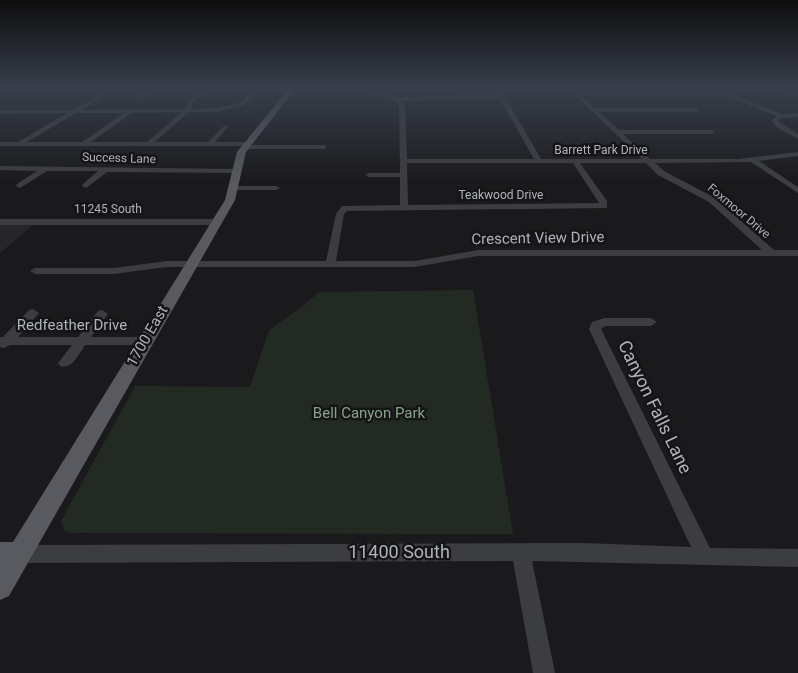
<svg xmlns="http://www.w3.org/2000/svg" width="798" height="673" font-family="Roboto,sans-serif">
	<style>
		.built { fill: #262629 }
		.green { fill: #222a23 }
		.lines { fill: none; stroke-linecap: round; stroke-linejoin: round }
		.minor { fill: #3c3d41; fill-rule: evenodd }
		.major { fill: #585a60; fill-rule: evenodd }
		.labels { text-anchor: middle; stroke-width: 5; stroke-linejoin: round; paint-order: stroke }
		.far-street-label { font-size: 12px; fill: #aeb2bb; stroke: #151517 }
		.street-label { font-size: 15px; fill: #aeb2bb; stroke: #151517 }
		.park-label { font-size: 15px; fill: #87a487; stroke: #151517 }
		.near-street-label { font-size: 18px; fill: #aeb2bb; stroke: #151517 }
	</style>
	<rect width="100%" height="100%" fill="#1a1a1c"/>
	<path class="built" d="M0,225H33L0,253Z"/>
	<path class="green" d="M473,290L513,534L69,533L63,529L61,521L135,386L250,387L269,330L304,305L319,292Z"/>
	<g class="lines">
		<g class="minor">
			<path d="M110,88H116L82,110L185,109C189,100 200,88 210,88L192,104L190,109L216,108L240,103L254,90L259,91L244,105L216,112H189L155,142H208L225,125L228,127L215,142H248L251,145H324L327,147L324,149H246L243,146H0V142H18L67,113L0,114V110H73L103,93H0V89ZM182,112L147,142H91L132,113ZM76,113H124L82,142H27Z"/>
			<path d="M155,88H161L154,94L141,99L138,97Z"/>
			<path d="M495,88H500L541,159H642L575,95L591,90L724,91L782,114L798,113V117L782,118L778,121L798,134V139L778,128L772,122V120L777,116L723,95L591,94L582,96L595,108H697L700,110L697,112H599L619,130H712L715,132L712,134H623L650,159H738L798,152V156L759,161L798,187V193L751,162L655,163L664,171L715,198L774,250H798V256H478L415,267H167L114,274H35L30,271L35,268H114L167,261H326L336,214L342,206L400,205V177H369L365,175L369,173H400L399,105C377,85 319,93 290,94L288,91C322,86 364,86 397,97L499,95ZM500,99L534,159H407L405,105L400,101ZM407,163H573L599,203L408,205ZM580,163H646L658,175L709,202L762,250H478L415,261H336L344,214L347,211L607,208V201Z"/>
			<path d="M791,91H798V95L789,94Z"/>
			<path d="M0,166L237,169L241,171L237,173L107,172L86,188L82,186L83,184L98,171H47L20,188L16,186L17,184L37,171L0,170Z"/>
			<path d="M232,186H276L280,188L276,190H235L231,188Z"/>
			<path d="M0,219H216L221,222L216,225H0Z"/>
			<path d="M33,309L39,313L18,337H78L98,311L102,310L108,314L91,337H145L151,341L145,345H85C79,354 72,370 60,366L58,363L72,345H10L4,348L0,347V337H3L29,310Z"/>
			<path d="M604,318H651L657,322L651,326H605L601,329L710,548L798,549V567L532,561L555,673H533L513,561L20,563L13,560L10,554L13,548L20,545L582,543L691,547L589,329L592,322Z"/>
		</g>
		<path class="major" d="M289,88H296L246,152L235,200L9,596L0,600V542H13L225,200L237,152Z"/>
	</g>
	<linearGradient id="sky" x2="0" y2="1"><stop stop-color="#0e0e0f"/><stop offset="0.48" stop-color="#383e4b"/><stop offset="1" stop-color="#383e4b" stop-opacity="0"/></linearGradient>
	<rect width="798" height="182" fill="url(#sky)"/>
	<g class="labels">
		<g class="far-street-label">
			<text x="601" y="154">Barrett Park Drive</text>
			<text transform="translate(119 158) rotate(2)" y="4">Success Lane</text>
			<text x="501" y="199">Teakwood Drive</text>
			<text x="108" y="213">11245 South</text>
			<text transform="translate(739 211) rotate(40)" y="4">Foxmoor Drive</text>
		</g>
		<g class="street-label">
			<text transform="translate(538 238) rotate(-1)" y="5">Crescent View Drive</text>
			<text x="72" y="330">Redfeather Drive</text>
			<text transform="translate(147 336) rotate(-60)" y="5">1700 East</text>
		</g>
		<g class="park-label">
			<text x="369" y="418">Bell Canyon Park</text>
		</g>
		<g class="near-street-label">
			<text transform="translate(655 407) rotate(64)" y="6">Canyon Falls Lane</text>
			<text x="399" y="558">11400 South</text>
		</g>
	</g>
</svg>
